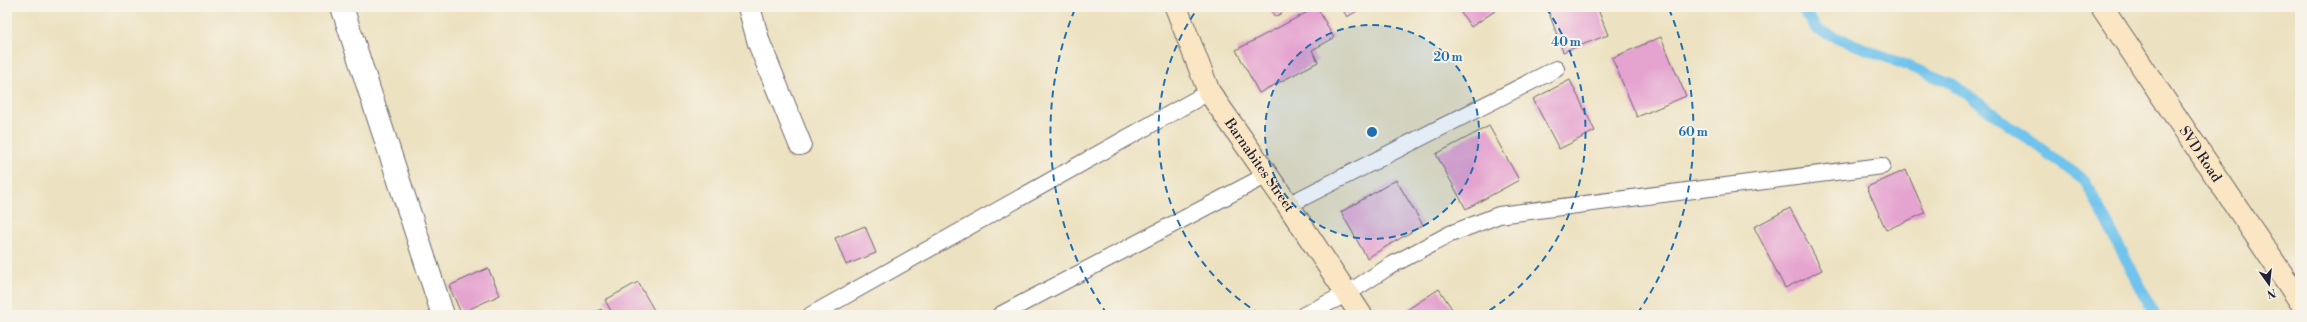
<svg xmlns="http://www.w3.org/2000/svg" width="2307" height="322" font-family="'Libre Bodoni',serif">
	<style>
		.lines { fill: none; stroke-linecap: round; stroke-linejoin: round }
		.stream { stroke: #70c3ec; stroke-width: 11 }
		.building { fill: #e5a3d0 }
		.lane-casing { stroke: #69656a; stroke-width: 18 }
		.street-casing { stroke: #69656a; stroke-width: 24 }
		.secondary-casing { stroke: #69656a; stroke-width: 24 }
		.lane { stroke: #fff; stroke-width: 16 }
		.street { stroke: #fff; stroke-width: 22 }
		.secondary { stroke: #fbe6c3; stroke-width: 22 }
		.ring { fill: none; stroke: #1f6fb2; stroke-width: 2; stroke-dasharray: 7 5 }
		.labels { text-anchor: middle; stroke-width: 4; stroke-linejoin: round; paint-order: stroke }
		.street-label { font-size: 14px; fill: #22223b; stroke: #f7f3e8 }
		.centre { fill: #1f6fb2; stroke: #f7f3e8; stroke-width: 2 }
		.ring-label { font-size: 12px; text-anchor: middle; font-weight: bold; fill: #1f6fb2; stroke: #f7f3e8; stroke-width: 4; stroke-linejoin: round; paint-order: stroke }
	</style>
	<rect width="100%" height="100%" fill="#f7f3e8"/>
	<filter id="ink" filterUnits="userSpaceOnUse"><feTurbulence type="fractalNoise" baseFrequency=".025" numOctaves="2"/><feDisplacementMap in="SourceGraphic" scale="8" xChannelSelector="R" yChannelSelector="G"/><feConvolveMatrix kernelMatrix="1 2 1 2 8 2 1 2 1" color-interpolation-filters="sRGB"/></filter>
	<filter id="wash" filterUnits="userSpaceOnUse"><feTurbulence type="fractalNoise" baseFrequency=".012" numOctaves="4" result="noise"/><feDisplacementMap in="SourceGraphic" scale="16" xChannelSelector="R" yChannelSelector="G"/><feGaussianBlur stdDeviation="0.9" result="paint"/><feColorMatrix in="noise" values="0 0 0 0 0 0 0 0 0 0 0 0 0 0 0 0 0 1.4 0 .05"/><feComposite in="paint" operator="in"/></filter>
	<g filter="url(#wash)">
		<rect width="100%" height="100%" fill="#ece1c0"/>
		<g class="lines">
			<path class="stream" d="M1801,7L1818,30L1953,84L2085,181L2155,315"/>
		</g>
		<g id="blocks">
			<g class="building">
				<path d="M1269,7H1291L1275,17Z"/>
				<path d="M1317,7L1334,38L1312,50L1318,62L1259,93L1236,50Z"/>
				<path d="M1341,7H1364L1347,17Z"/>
				<path d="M1457,7H1493L1495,11L1471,27Z"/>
				<path d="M1547,7H1597L1608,35L1563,52Z"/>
				<path d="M1661,37L1686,96L1637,117L1612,58Z"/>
				<path d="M1570,80L1595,131L1559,149L1533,99Z"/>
				<path d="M1489,126L1519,180L1466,209L1436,154Z"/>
				<path d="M1906,170L1925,213L1886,230L1867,187Z"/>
				<path d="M1396,180L1423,225L1367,258L1341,212Z"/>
				<path d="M1790,208L1822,270L1785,288L1754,227Z"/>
				<path d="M865,226L876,253L846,265L835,238Z"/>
				<path d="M488,268L500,295L461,313L449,286Z"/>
				<path d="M638,282L655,312L649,315H613L605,300Z"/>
				<path d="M1439,289L1456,315H1399Z"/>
				<path d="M601,309L604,315H591Z"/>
			</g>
		</g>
	</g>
	<g filter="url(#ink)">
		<use href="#blocks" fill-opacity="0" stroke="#69656a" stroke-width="1"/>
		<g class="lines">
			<g class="lane-casing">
				<g id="lane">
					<path d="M1288,205L1556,69"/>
					<path d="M811,315L1209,92"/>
					<path d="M1000,315L1267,175"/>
					<path d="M1304,315L1348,293L1390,266L1450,234L1499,215L1882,166"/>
				</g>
			</g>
			<g class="street-casing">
				<g id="street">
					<path d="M342,7L443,315"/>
					<path d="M749,7L759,43L800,144"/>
				</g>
			</g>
			<g class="secondary-casing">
				<g id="secondary">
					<path id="s1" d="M1176,7L1209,92L1288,205L1361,315"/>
					<path id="s2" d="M2102,7L2300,301"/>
				</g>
			</g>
			<use href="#lane" class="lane"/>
			<use href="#street" class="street"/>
			<use href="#secondary" class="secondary"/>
		</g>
	</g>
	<circle cx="1372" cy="132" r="107" fill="#1f6fb2" fill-opacity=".12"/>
	<g class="ring">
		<circle cx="1372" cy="132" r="107"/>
		<path d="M1260 314A214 214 0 0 1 1198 8M1546 8A214 214 0 0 1 1484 314"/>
		<path d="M1107 314A321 321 0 0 1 1075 9M1669 9A321 321 0 0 1 1637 314"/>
	</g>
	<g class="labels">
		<g class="street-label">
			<text dy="5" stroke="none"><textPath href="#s2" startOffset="177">SVD Road</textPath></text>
			<text dy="5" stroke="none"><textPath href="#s1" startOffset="180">Barnabites Street</textPath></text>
		</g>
	</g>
	<circle cx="1372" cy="132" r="6" class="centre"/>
	<g class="ring-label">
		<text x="1566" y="46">40 m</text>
		<text x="1448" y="61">20 m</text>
		<text x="1693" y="136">60 m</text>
	</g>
	<rect width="2307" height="322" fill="none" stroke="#f7f3e8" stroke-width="24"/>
	<g transform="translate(2269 284) rotate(165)" stroke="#f7f3e8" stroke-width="3" paint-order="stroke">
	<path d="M0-3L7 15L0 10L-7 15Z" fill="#22223b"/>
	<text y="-6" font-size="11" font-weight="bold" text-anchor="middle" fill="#22223b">N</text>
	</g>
</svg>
